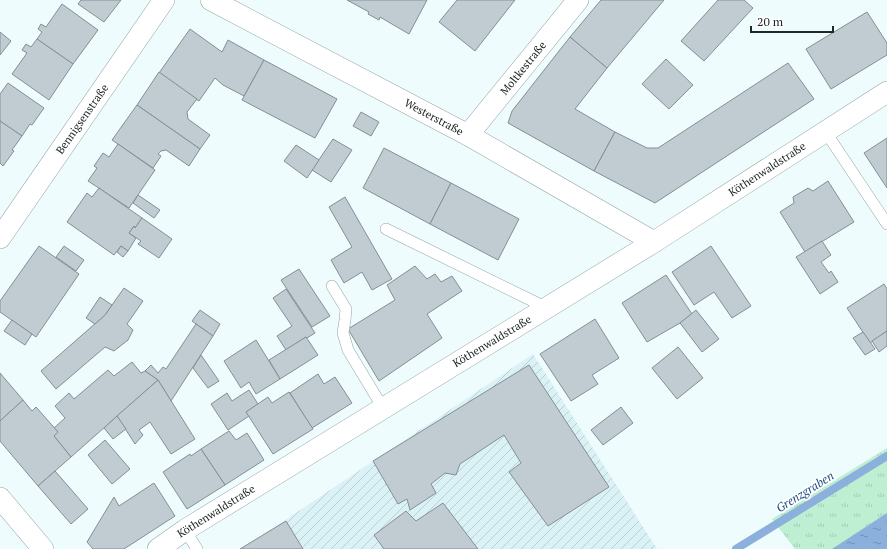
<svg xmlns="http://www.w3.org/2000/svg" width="887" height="549" font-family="'PT Serif',serif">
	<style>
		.industrial { fill: url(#industrial-furrows) }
		.grass { fill: url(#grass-tufts) }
		.water { fill: url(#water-ripples) }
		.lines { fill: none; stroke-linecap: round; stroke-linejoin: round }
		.stream { stroke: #8bb0db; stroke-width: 8 }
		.building { fill: #c0ccd2; stroke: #848f95 }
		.service-casing { stroke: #97a4a6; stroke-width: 12 }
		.minor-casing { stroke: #97a4a6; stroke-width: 22 }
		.service { stroke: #fff; stroke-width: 11 }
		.minor { stroke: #fff; stroke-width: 21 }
		.labels { text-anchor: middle; stroke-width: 4; stroke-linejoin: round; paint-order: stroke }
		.street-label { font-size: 11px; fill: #212727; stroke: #fff }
		.water-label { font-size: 12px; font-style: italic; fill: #1c4e83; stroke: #fff }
	</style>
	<defs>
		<pattern id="industrial-furrows" width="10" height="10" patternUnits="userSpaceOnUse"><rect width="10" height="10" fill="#daf2f5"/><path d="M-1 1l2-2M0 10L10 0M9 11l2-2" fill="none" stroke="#bbd0d2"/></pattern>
		<pattern id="grass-tufts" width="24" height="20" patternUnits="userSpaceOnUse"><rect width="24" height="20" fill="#beefd2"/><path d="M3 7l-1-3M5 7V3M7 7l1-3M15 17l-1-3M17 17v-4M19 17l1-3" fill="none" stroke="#a3cdb4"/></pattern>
		<pattern id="water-ripples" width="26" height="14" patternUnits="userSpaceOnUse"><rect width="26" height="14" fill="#8bb0db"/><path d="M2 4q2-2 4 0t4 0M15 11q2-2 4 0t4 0" fill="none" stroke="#718fb2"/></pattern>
	</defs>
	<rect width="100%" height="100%" fill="#eefcfe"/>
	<path class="industrial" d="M533,354L657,549H242Z"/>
	<path class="grass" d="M887,448V549H795L772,519Z"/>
	<path class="water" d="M887,513V549H832Z"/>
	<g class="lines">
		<path class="stream" d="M736,549L887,456"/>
	</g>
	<g class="building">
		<path d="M81,0H121L104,22L78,4Z"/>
		<path d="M347,0H427L409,34L380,17L379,20L368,14L369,12Z"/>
		<path d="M457,0H515L475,51L439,22Z"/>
		<path d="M601,0H664L607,68L570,37Z"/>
		<path d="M718,0H744L753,8L704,61L681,41Z"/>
		<path d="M62,4L98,30L73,64L37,39L42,32L38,29L41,24L46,27Z"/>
		<path d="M867,12L887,43V55L831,89L806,49Z"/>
		<path d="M190,29L222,52L228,40L264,60L244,96L223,85L215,78L199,101L159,73Z"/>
		<path d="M0,32L11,41L0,55Z"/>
		<path d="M570,37L607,68L575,109L615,132L594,171L508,123L512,111Z"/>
		<path d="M37,39L73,64L49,100L12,74L27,53L22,50L26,44L31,47Z"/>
		<path d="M666,59L693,85L669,109L642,84Z"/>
		<path d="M264,60L337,99L315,138L242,100Z"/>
		<path d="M788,63L814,99L655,203L594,171L615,132L647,148H658Z"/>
		<path d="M159,72L197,99L187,112L188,119L210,135L200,149L137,105Z"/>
		<path d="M8,83L44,108L32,125L30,124L22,136L0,121V94Z"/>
		<path d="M137,105L200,149L189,166L166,150L161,151L158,154L161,156L153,168L112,140Z"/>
		<path d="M361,112L379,122L371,136L353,126Z"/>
		<path d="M0,121L22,136L12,150L14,151L3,166L0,163Z"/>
		<path d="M887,138V188L864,153Z"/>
		<path d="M333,139L352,150L331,182L312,170Z"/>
		<path d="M118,144L155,170L129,208L88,181L97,168L94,166L103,153L109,157Z"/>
		<path d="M296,145L319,160L307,178L284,161Z"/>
		<path d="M384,148L451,183L430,224L363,188Z"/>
		<path d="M828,181L854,222L805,252L780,212L794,203L793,197L808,188L813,191Z"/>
		<path d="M451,183L519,219L498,260L430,224Z"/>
		<path d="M99,188L142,218L135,228L134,226L129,233L136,238L128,251L121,246L114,255L67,222L87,193L92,197Z"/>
		<path d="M138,195L160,210L154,218L133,203Z"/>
		<path d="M345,197L392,279L372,290L362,272L344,283L331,260L352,247L329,207Z"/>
		<path d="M142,218L172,239L159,258L138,244L141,241L129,233L134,226L135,228Z"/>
		<path d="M822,241L831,255L821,262L829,273L831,271L838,282L820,294L796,257Z"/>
		<path d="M39,246L79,274L36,337L0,312V301Z"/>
		<path d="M64,246L84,260L76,271L56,257Z"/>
		<path d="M121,246L128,251L123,257L117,252Z"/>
		<path d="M711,246L751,306L732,318L714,292L694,305L672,272Z"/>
		<path d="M415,266L427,279L435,274L441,282L452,276L462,291L427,314L442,338L379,381L348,329L395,300L387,285Z"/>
		<path d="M299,269L330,316L312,327L281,280Z"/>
		<path d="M666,275L692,314L680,323L647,342L622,303Z"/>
		<path d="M884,284L887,289V331L870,343L847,308Z"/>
		<path d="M124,288L143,301L127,324L133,330L128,340L114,351L105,347L56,389L41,371L105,315Z"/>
		<path d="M286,289L315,333L307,338L306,337L286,350L277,336L292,326L273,298Z"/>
		<path d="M100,297L112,305L105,315L95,324L86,318Z"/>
		<path d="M200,310L220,324L213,336L192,321Z"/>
		<path d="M696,310L719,339L702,352L680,323Z"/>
		<path d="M595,319L619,358L592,375L598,384L571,401L540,354Z"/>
		<path d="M12,320L32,334L25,345L4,331Z"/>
		<path d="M196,324L213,336L171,401L158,380L145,371L151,365L158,373L163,367L166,369Z"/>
		<path d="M887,331V346L879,352L872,341Z"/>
		<path d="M863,332L875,349L865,355L853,338Z"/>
		<path d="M306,337L318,355L280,379L269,360Z"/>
		<path d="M256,340L280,379L256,394L249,382L241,388L224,361Z"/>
		<path d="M678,347L703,378L677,399L652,368Z"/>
		<path d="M201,355L219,381L208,388L193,368Z"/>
		<path d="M132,362L141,373L145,371L158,380L71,457L54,436L58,432L54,428L65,418L55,406L69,393L74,399L108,370L114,376Z"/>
		<path d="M529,365L609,487L548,526L509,472L521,463L504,435L460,464L456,475L445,473L431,484L436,493L410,510L407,499L398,504L373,461Z"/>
		<path d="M0,373L23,400L0,421Z"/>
		<path d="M318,374L324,384L335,377L352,403L312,428L290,393Z"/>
		<path d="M158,380L195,439L171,454L150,422L139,430L143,435L135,444L117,416Z"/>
		<path d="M249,390L258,404L246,412L249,416L228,430L211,404L227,393L232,401Z"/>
		<path d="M289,392L313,429L273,454L246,412L268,397L272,403Z"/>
		<path d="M23,400L32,411L36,407L58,432L54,436L71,457L38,486L0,441V421Z"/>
		<path d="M621,407L633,423L603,445L591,430Z"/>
		<path d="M117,416L126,429L113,439L104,428Z"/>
		<path d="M229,431L236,440L247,433L264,460L225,485L201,449Z"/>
		<path d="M105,440L130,469L112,484L88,455Z"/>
		<path d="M201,449L225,485L187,509L163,472L190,454L191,456Z"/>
		<path d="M55,471L88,509L71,524L38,486Z"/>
		<path d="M154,483L175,516L124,549H93L87,542L114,497L119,506Z"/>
		<path d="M443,503L478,549H384L374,535L406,511L416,521Z"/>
		<path d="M286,521L303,549H240Z"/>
	</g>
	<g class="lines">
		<g class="service-casing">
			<g id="service">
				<path d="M825,131L887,224"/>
				<path d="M386,229L547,308"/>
				<path d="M332,286L346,309L345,320L343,333L348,350L383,408"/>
				<path d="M185,530L197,549"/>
			</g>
		</g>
		<g class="minor-casing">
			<g id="minor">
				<path d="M211,0L468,135L654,242"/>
				<path d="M468,135L578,0"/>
				<path d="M0,238L164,0"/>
				<path d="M0,498L43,549"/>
				<path d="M158,549L185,530L654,242L887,92"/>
			</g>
		</g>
		<use href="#service" class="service"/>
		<use href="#minor" class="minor"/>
	</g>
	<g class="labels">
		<g class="street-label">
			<text transform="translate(523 68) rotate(-51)" y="4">Moltkestraße</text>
			<text transform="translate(434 117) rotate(28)" y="4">Westerstraße</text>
			<text transform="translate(82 119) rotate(-55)" y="4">Bennigsenstraße</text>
			<text transform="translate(767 169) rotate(-33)" y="4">Köthenwaldstraße</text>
			<text transform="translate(492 341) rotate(-31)" y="4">Köthenwaldstraße</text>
			<text transform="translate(216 511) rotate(-32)" y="4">Köthenwaldstraße</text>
		</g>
		<g class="water-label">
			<text transform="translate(805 492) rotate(-32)" y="4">Grenzgraben</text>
		</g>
	</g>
	<path d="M751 26v6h82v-6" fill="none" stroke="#212727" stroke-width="2"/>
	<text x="757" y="26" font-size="12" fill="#212727" stroke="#ffffff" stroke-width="3" paint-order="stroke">20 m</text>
</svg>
